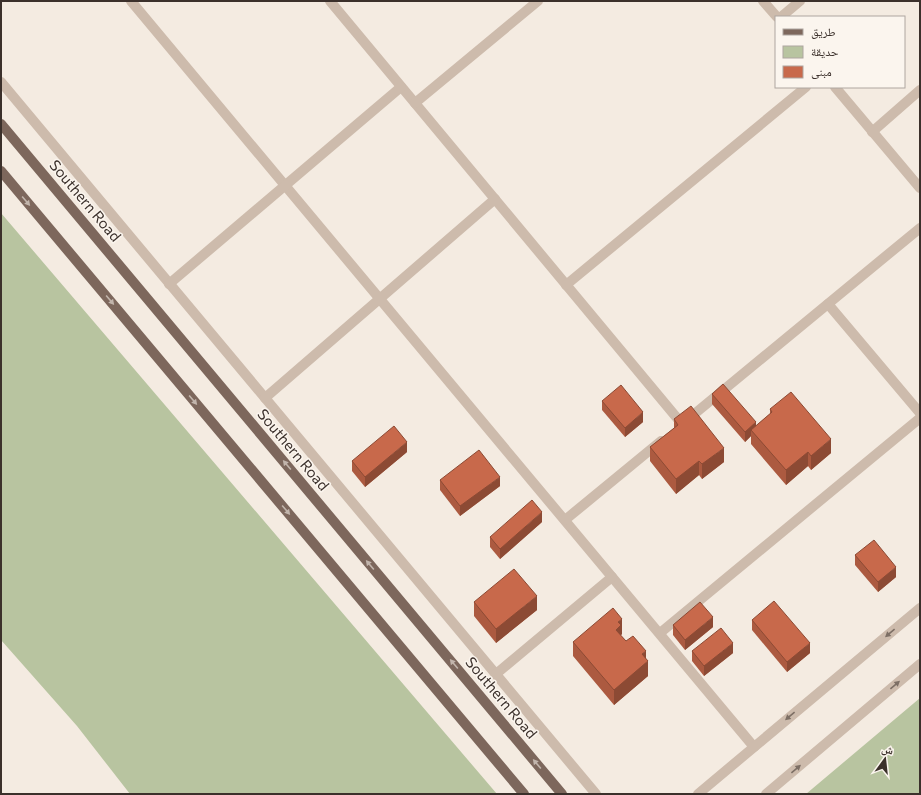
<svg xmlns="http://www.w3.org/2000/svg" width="921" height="795" font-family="Commissioner,'Noto Naskh Arabic',sans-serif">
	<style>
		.green { fill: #b8c4a0 }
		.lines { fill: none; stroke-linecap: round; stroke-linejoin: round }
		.minor { stroke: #cdbbac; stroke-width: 10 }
		.major { stroke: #7d675c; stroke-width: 10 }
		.wall { fill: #ac5a40 }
		.shaded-wall { fill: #8c4a34 }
		.building { fill: #c8694b; stroke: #8c4a34 }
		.oneway { fill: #c2b5ac }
		.oneway2 { fill: #7d6f65 }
		.labels { text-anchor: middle; stroke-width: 3; stroke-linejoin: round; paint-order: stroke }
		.street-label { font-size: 15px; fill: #3b302b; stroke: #fbf5ee }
	</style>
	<rect width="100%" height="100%" fill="#f4ebe1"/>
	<g class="green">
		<path d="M1,213L497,794H130L77,726L1,640Z"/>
		<path d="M920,698V794H806Z"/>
	</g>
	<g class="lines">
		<g class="minor">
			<path d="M131,1L754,747"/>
			<path d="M330,1L682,424"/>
			<path d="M763,1L777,17"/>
			<path d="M781,17L800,1"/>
			<path d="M1,82L596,794"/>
			<path d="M835,87L920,188"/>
			<path d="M415,103L538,1"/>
			<path d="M872,132L920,90"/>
			<path d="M169,284L401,87"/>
			<path d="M566,285L806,87"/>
			<path d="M828,304L920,413"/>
			<path d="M265,398L495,199"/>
			<path d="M687,420L920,228"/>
			<path d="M565,520L661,441"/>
			<path d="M660,633L920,418"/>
			<path d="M496,674L612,577"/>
			<path d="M698,794L920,608"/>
			<path d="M766,794L920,664"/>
		</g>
		<g class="major">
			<path d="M1,124L562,794"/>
			<path d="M1,171L524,794"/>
		</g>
	</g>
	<g class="wall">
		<path d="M712,394L756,426L770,414V409L831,453L811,470L808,466L786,485L751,444V436L745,442L712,404Z"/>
		<path d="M602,401L643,422L625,437L602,410Z"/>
		<path d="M674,419L724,462L702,479L699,475L676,494L650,461V447L674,428Z"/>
		<path d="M407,452L365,487L352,471V461Z"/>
		<path d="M440,480L500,486L460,516L440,490Z"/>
		<path d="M542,522L500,559L490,547V537Z"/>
		<path d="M855,555L896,577L878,592L855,565Z"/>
		<path d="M474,602L537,610L496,643L474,616Z"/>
		<path d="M752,620L810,653L787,672L752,630Z"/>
		<path d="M673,625L713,627L685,650L673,635Z"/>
		<path d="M622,634L621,635V636L626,641L646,659L648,676L614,705L573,656V642Z"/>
		<path d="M692,651L733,653L704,676L692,661Z"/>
	</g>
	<g class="shaded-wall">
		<path d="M643,412V422L625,437V428Z"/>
		<path d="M756,422V432L751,430V436L745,442V432Z"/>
		<path d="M831,439V453L811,470V456Z"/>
		<path d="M407,442V452L365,487V477Z"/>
		<path d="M724,448V462L702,479V464Z"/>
		<path d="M808,452V466L786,485V470Z"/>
		<path d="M699,461V475L676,494V479Z"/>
		<path d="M500,477V486L460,516V506Z"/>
		<path d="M542,512V522L500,559V549Z"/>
		<path d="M896,567V577L878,592V582Z"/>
		<path d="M537,596V610L496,643V629Z"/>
		<path d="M713,617V627L685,650V640Z"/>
		<path d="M622,619V634L621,635V640L616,630L618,622Z"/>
		<path d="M733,643V653L704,676V666Z"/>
		<path d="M810,643V653L787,672V662Z"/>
		<path d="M646,651V663L648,661V676L614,705V690L642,654Z"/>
	</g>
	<g class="building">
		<path d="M723,384L756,422L745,432L712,394Z"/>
		<path d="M621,385L643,412L625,428L602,401Z"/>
		<path d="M791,392L831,439L811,456L808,452L786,470L751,430L772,412L770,409Z"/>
		<path d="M691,406L724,448L702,464L699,461L676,479L650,447L678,425L674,419Z"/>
		<path d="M394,426L407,442L365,477L352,461Z"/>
		<path d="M479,450L500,477L460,506L440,480Z"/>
		<path d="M532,500L542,512L500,549L490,537Z"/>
		<path d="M874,540L896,567L878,582L855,555Z"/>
		<path d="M514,569L537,596L496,629L474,602Z"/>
		<path d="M774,601L810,643L787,662L752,620Z"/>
		<path d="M700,602L713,617L685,640L673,625Z"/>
		<path d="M613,608L622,619L618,622L621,625L616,630L626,641L633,636L646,651L642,654L648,661L614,690L573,642Z"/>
		<path d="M721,628L733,643L704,666L692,651Z"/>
	</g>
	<defs><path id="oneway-solid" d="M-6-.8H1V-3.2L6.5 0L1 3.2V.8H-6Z"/></defs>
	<g class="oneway">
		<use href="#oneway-solid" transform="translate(26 201) rotate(50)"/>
		<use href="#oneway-solid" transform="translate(110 300) rotate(50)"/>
		<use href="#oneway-solid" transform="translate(193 400) rotate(50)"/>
		<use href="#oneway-solid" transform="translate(287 465) rotate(-130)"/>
		<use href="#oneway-solid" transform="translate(286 510) rotate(50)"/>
		<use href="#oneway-solid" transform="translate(370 565) rotate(-130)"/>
		<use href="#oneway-solid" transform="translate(454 664) rotate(-130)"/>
		<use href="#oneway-solid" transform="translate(537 764) rotate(-130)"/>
	</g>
	<g class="oneway2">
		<use href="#oneway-solid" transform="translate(890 633) rotate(140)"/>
		<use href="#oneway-solid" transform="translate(895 685) rotate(-40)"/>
		<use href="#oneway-solid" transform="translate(790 716) rotate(140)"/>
		<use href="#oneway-solid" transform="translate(796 769) rotate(-40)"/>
	</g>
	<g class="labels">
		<g class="street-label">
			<text transform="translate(85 201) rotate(50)" y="5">Southern Road</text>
			<text transform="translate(293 450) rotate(50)" y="5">Southern Road</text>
			<text transform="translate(501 698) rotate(50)" y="5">Southern Road</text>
		</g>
	</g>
	<rect width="921" height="795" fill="none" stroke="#3b302b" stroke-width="4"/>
	<rect x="775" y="16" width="130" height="72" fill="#fbf5ee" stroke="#aea6a0"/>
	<rect x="783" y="29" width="20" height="6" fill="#7d675c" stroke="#aea6a0"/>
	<text x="811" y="36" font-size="12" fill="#3b302b">طريق</text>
	<rect x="783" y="46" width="20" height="12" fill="#b8c4a0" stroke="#aea6a0"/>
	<text x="811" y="56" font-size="12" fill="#3b302b">حديقة</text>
	<rect x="783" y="66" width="20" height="12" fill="#c8694b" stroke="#aea6a0"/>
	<text x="811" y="76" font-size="12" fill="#3b302b">مبنى</text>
	<g transform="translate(885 759) rotate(15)" stroke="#fbf5ee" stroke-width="3" paint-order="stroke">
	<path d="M0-3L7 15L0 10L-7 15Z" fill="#3b302b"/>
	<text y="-6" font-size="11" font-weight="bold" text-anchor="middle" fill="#3b302b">ش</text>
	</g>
</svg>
